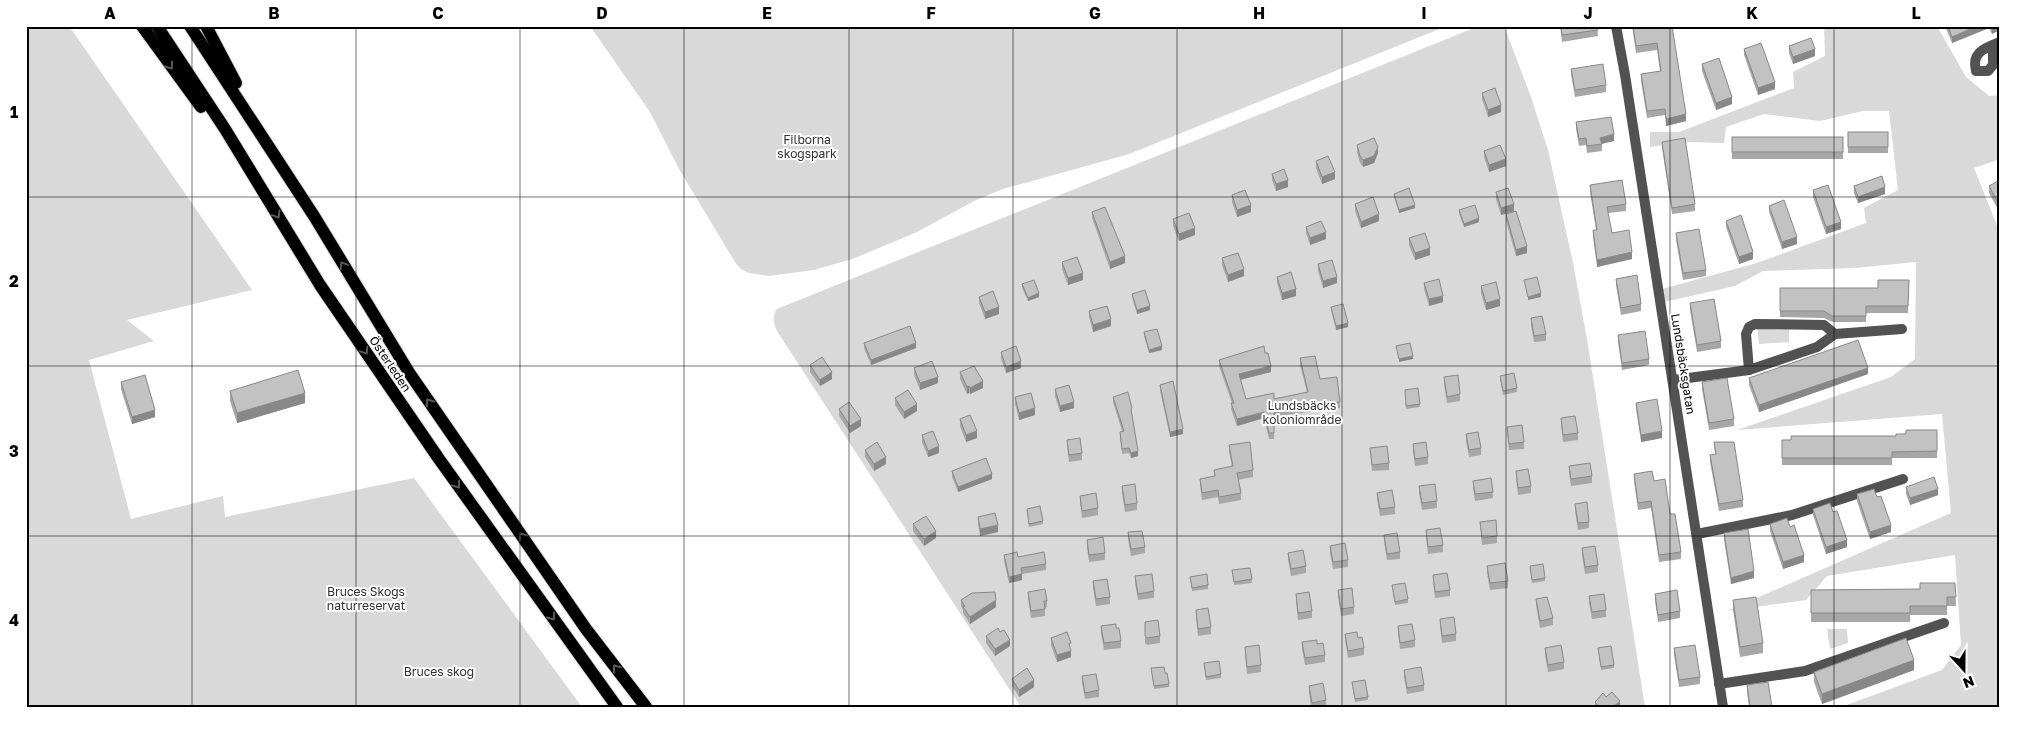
<svg xmlns="http://www.w3.org/2000/svg" width="2026" height="733" font-family="'Golos Text',sans-serif">
	<style>
		.green { fill: #d9d9d9 }
		.lines { fill: none; stroke-linecap: round; stroke-linejoin: round }
		.primary-casing { stroke: #dbdbdb; stroke-width: 14 }
		.minor { stroke: #525252; stroke-width: 10 }
		.primary { stroke: #000; stroke-width: 12 }
		.wall { fill: #a7a7a7 }
		.shaded-wall { fill: #888 }
		.building { fill: #c2c2c2; stroke: #888 }
		.oneway { stroke: #595959 }
		.grid { fill: none; stroke: #000; stroke-width: 1; stroke-opacity: 0.55 }
		.labels { text-anchor: middle; stroke-width: 4; stroke-linejoin: round; paint-order: stroke }
		.park-label { font-size: 12px; fill: #303030; stroke: #fff }
		.street-label { font-size: 12px; fill: #000; stroke: #fff }
		.neatline { fill: none; stroke: #000; stroke-width: 2 }
		.grid-label { font-size: 16px; text-anchor: middle; font-weight: bold; fill: #000 }
	</style>
	<rect width="100%" height="100%" fill="#fff"/>
	<g class="green">
		<path d="M26,26H69L252,290L127,320L154,341L89,360L131,519L223,496L225,517L414,478L582,707H26Z"/>
		<path d="M590,26H1447L1129,154L1003,189L974,201L917,232L855,258L814,270L769,276L749,273L741,269L735,262L679,169L650,112Z"/>
		<path d="M1479,26H1504L1531,97L1548,150L1573,263L1587,339L1645,707H1021L777,331C773,322 772,317 777,309Z"/>
		<path d="M1824,26H1937L1966,77L1989,96L2000,95V159L1974,168L2000,233V707H1841L1942,670L1961,645L1955,555L1827,576L1806,600L1727,611L1951,513L1942,414L1737,430L1891,377L1915,359L1916,262L1855,268L1763,271L1735,286L1664,302L1662,289L1757,263L1866,223L1864,208L1898,190L1889,111H1863L1820,121L1764,114L1726,127L1724,143L1689,142L1650,147V132H1679L1794,88L1793,72L1825,56Z"/>
		<path d="M1757,326L1789,327V342L1759,344Z"/>
		<path d="M1827,629H1847L1848,643L1830,649Z"/>
	</g>
	<g class="lines">
		<g class="primary-casing">
			<g id="primary">
				<path d="M142,26L201,107"/>
				<path d="M157,26L225,129L320,285L439,459L617,707"/>
				<path d="M190,26L314,216L410,374L586,629L646,707"/>
				<path d="M206,26L236,83"/>
			</g>
		</g>
		<g class="minor">
			<path d="M1616,26L1625,75L1723,707"/>
			<path d="M1993,45V65L1988,71H1976C1971,52 1985,48 2000,42"/>
			<path d="M1749,370L1746,334L1749,327L1755,324L1824,325L1835,334"/>
			<path d="M1673,380L1749,370L1817,347L1835,334L1902,329"/>
			<path d="M1697,534L1792,515L1903,479"/>
			<path d="M1719,684L1805,671L1944,623"/>
		</g>
		<use href="#primary" class="primary"/>
	</g>
	<g class="wall">
		<path d="M1560,26H1597L1598,36L1562,42Z"/>
		<path d="M1632,26H1672L1686,121L1666,126L1665,115L1647,118L1641,81V74L1660,71L1657,50L1636,53Z"/>
		<path d="M1945,26H2000L1992,34L1989,28L1952,43Z"/>
		<path d="M1789,46L1815,56L1793,64L1789,53Z"/>
		<path d="M1744,49L1775,89L1758,95L1744,55Z"/>
		<path d="M1702,64L1732,104L1716,110L1702,71Z"/>
		<path d="M1571,69L1606,85V92L1575,97L1571,75Z"/>
		<path d="M1482,93L1501,112L1488,117L1482,99Z"/>
		<path d="M1576,122L1614,141L1602,144V151L1587,153L1586,145L1579,146L1576,129Z"/>
		<rect x="1848" y="132" width="40" height="21"/>
		<rect x="1732" y="137" width="111" height="22"/>
		<path d="M1662,142L1695,204V211L1672,214L1662,148Z"/>
		<path d="M1357,145L1378,153L1374,163L1363,167L1360,163L1357,152Z"/>
		<path d="M1484,151L1506,166L1489,172L1484,157Z"/>
		<path d="M1316,161L1335,179L1322,184L1316,168Z"/>
		<path d="M1272,174L1288,187L1276,191L1272,180Z"/>
		<path d="M2000,180V213L1989,193V186Z"/>
		<path d="M1590,185L1626,204V211L1608,213L1612,233L1632,259L1597,267L1593,237V230H1596L1590,192Z"/>
		<path d="M1854,186L1885,194L1858,203L1854,193Z"/>
		<path d="M1813,190L1841,229L1826,234L1813,197Z"/>
		<path d="M1496,192L1514,211L1501,215L1496,199Z"/>
		<path d="M1394,194L1415,208L1399,213L1394,197Z"/>
		<path d="M1232,195L1251,212L1237,217L1232,202Z"/>
		<path d="M1355,204L1379,221L1361,228L1355,211Z"/>
		<path d="M1769,206L1797,244L1782,249L1769,212Z"/>
		<path d="M1459,210L1479,222L1464,227L1459,214Z"/>
		<path d="M1092,212L1125,263L1110,269L1092,218Z"/>
		<path d="M1506,214L1527,253L1516,256L1506,221Z"/>
		<path d="M1173,219L1195,235L1179,241L1173,226Z"/>
		<path d="M1726,221L1753,259L1739,264L1726,227Z"/>
		<path d="M1306,227L1326,239L1310,245L1306,233Z"/>
		<path d="M1676,233L1706,270V276L1683,280L1676,240Z"/>
		<path d="M1409,238L1430,255L1415,260L1409,245Z"/>
		<path d="M1222,258L1244,276L1228,282L1222,265Z"/>
		<path d="M1062,262L1083,280L1068,285L1062,269Z"/>
		<path d="M1318,264L1337,283L1323,288L1318,271Z"/>
		<path d="M1277,277L1296,296L1282,300L1277,283Z"/>
		<path d="M1616,279L1641,304V311L1621,315L1616,285Z"/>
		<path d="M1909,280L1908,313H1866V322H1832L1824,318L1780,317V288H1878Z"/>
		<path d="M1424,283L1443,302L1429,306L1424,289Z"/>
		<path d="M1022,284L1039,297L1028,301L1022,288Z"/>
		<path d="M1481,286L1500,306L1486,310L1481,293Z"/>
		<path d="M1132,294L1150,310L1137,314L1132,297Z"/>
		<path d="M979,297L999,314L985,319L979,303Z"/>
		<path d="M1690,303L1721,341V348L1697,352L1690,310Z"/>
		<path d="M1331,307L1348,327L1336,330L1331,310Z"/>
		<path d="M1089,311L1111,326L1093,332L1089,317Z"/>
		<path d="M1531,318L1546,334V341L1534,342L1531,325Z"/>
		<path d="M1144,332L1162,350L1149,353L1144,336Z"/>
		<path d="M1618,335L1649,359V365L1622,370L1618,342Z"/>
		<path d="M864,343L916,348L871,365L864,348Z"/>
		<path d="M1001,352L1021,368L1006,373L1001,359Z"/>
		<path d="M1300,358L1340,402V408L1279,416V418L1274,419V439H1269L1264,418L1237,426L1231,409L1232,403L1219,366V360L1271,372L1240,380L1246,399H1274L1307,392L1300,365Z"/>
		<path d="M810,365L832,379L820,386L810,372Z"/>
		<path d="M914,368L938,383L920,390L914,375Z"/>
		<path d="M960,372L983,388L970,394L969,393L967,394L960,379Z"/>
		<path d="M1868,374L1759,412L1749,385V378Z"/>
		<path d="M1500,376L1517,388V392L1503,395Z"/>
		<path d="M1444,377L1460,394V401L1447,403L1444,384Z"/>
		<path d="M121,382L155,417L132,424L121,389Z"/>
		<path d="M1702,382L1734,419V426L1709,430L1702,389Z"/>
		<path d="M1160,385L1183,434L1170,437L1160,390Z"/>
		<path d="M1055,389L1074,408L1060,412L1055,396Z"/>
		<path d="M230,391L305,403L237,423L230,401Z"/>
		<path d="M1405,393L1420,404V407L1406,409Z"/>
		<path d="M1015,397L1035,415L1019,420L1015,404Z"/>
		<path d="M1113,397L1132,413H1131L1138,456L1131,458L1129,453L1122,454L1120,437V432L1122,431L1113,402Z"/>
		<path d="M895,398L917,411L904,419L895,405Z"/>
		<path d="M1636,403L1662,438L1641,442L1636,409Z"/>
		<path d="M839,409L861,426L850,433L839,416Z"/>
		<path d="M1561,418L1578,433V440L1563,442L1561,425Z"/>
		<path d="M960,419L977,438L966,442L960,426Z"/>
		<path d="M1507,427L1524,442V449L1509,450L1507,434Z"/>
		<path d="M1937,430V458H1892V465H1782V440L1896,436L1906,434Z"/>
		<path d="M1466,434L1481,448V455L1469,457L1466,441Z"/>
		<path d="M922,435L939,453L928,457L922,442Z"/>
		<path d="M1067,440L1082,453V460L1069,462L1067,447Z"/>
		<path d="M1714,442L1743,500V507L1719,511L1710,462V455L1715,454Z"/>
		<path d="M1413,444L1428,457V464L1415,466L1413,451Z"/>
		<path d="M1229,445L1253,470V477L1238,480L1241,493V500L1219,504L1218,497L1202,500L1200,485V479L1214,476V470L1232,467L1229,452Z"/>
		<path d="M1370,448L1389,463V470L1372,471Z"/>
		<path d="M865,450L886,464L874,471L865,457Z"/>
		<path d="M1569,466L1592,476V483L1571,486L1569,473Z"/>
		<path d="M952,471L992,479L958,492L952,477Z"/>
		<path d="M1516,471L1531,486V493L1518,495L1516,478Z"/>
		<path d="M1634,474L1654,481L1670,514L1681,552V559L1659,562L1651,508L1638,510L1634,481Z"/>
		<path d="M1473,481L1493,492V498L1475,501L1473,488Z"/>
		<path d="M1122,486L1137,503V510L1125,512L1122,493Z"/>
		<path d="M1419,486L1437,501V508L1422,510L1419,493Z"/>
		<path d="M1906,487L1938,495L1910,505L1906,494Z"/>
		<path d="M1377,493L1395,507V514L1380,516L1377,499Z"/>
		<path d="M1857,494L1877,497L1891,532L1870,539L1857,501Z"/>
		<path d="M1080,496L1098,508V515L1082,518L1080,502Z"/>
		<path d="M1575,504L1589,522V528L1578,530L1575,511Z"/>
		<path d="M1027,509L1043,521V524L1029,527Z"/>
		<path d="M1813,509L1833,512L1847,547L1826,554L1813,515Z"/>
		<path d="M978,517L998,532L980,536L978,524Z"/>
		<path d="M1480,522L1497,536V543L1482,545Z"/>
		<path d="M913,524L936,538L924,546L913,531Z"/>
		<path d="M1770,524L1790,527L1804,562L1783,569L1770,531Z"/>
		<path d="M1426,530L1443,545V552L1428,554L1426,537Z"/>
		<path d="M1128,532L1145,547V553L1131,556L1128,539Z"/>
		<path d="M1724,533L1754,578L1731,584L1724,540Z"/>
		<path d="M1384,535L1400,552V559L1387,560L1384,542Z"/>
		<path d="M1087,540L1105,553V560L1089,562L1087,547Z"/>
		<path d="M1330,546L1348,560V567L1333,569L1330,553Z"/>
		<path d="M1582,548L1598,565V572L1585,574L1582,555Z"/>
		<path d="M1288,553L1306,566V573L1291,576L1288,560Z"/>
		<path d="M1004,555L1018,557L1046,564V570L1022,574V580L1009,583L1004,561Z"/>
		<path d="M1487,566L1508,581V588L1490,590L1487,573Z"/>
		<path d="M1530,566L1545,578V581L1532,583Z"/>
		<path d="M1232,570L1252,579V583L1234,585Z"/>
		<path d="M1433,575L1450,590V596L1435,598L1433,582Z"/>
		<path d="M1135,576L1154,591V598L1138,600L1135,583Z"/>
		<path d="M1190,577L1208,585V589L1192,591Z"/>
		<path d="M1093,581L1110,597V604L1096,606L1093,588Z"/>
		<path d="M1955,583L1956,606H1947V615H1910V622H1811V590L1920,589Z"/>
		<path d="M1392,585L1408,599V603L1395,605Z"/>
		<path d="M1338,590L1354,607V614L1341,616L1338,597Z"/>
		<path d="M1028,592L1047,601V607L1045,608V616L1031,618L1028,599Z"/>
		<path d="M1296,594L1312,611V618L1298,620L1296,601Z"/>
		<path d="M1655,594L1680,611V618L1658,622L1655,601Z"/>
		<path d="M1589,596L1606,610V617L1592,619L1589,603Z"/>
		<path d="M1536,599L1553,618V625L1540,628L1536,605Z"/>
		<path d="M961,600L996,607L970,624L963,613V610L961,606Z"/>
		<path d="M1733,600L1763,643V653L1740,657L1733,610Z"/>
		<path d="M1196,610L1211,627V634L1198,636L1196,617Z"/>
		<path d="M1440,619L1456,634V641L1442,643L1440,626Z"/>
		<path d="M1145,622L1160,636V643L1147,645L1145,643Z"/>
		<path d="M1101,626L1116,628L1121,641V648L1104,650L1101,633Z"/>
		<path d="M1398,626L1415,640V647L1400,649L1398,632Z"/>
		<path d="M1000,632L1010,646L995,656L986,643V636Z"/>
		<path d="M1345,634L1358,638L1364,648V655L1348,658L1345,641Z"/>
		<path d="M1051,638L1071,657L1057,662L1051,645Z"/>
		<path d="M1302,642L1325,655V662L1305,665L1302,649Z"/>
		<path d="M1245,647L1261,665V672L1247,674L1245,654Z"/>
		<path d="M1545,648L1564,662V669L1548,672L1545,655Z"/>
		<path d="M1598,648L1614,665V668L1601,670Z"/>
		<path d="M1674,648L1700,677V684L1679,687L1674,655Z"/>
		<path d="M1204,663L1221,674V678L1206,680Z"/>
		<path d="M1151,668L1165,673L1169,684V687L1154,689Z"/>
		<path d="M1404,670L1424,685V691L1407,694L1404,677Z"/>
		<path d="M1914,670L1822,704L1814,682V672Z"/>
		<path d="M1082,676L1099,690V697L1085,699L1082,683Z"/>
		<path d="M1012,679L1034,687L1019,697L1012,686Z"/>
		<path d="M1352,682L1368,697V700L1355,702Z"/>
		<path d="M1747,685L1772,707H1749L1747,692Z"/>
		<path d="M1309,686L1326,700V707H1311L1309,693Z"/>
		<path d="M1606,697L1620,707H1595V702Z"/>
	</g>
	<g class="shaded-wall">
		<path d="M1977,26H1989V28L1952,43V37Z"/>
		<path d="M1993,26H2000V30L1992,34V27Z"/>
		<path d="M1815,49V56L1793,64V57Z"/>
		<path d="M1775,82V89L1758,95V88Z"/>
		<path d="M1732,97V104L1716,110V103Z"/>
		<path d="M1501,105V112L1488,117V110Z"/>
		<path d="M1686,114V121L1666,126V119Z"/>
		<path d="M1614,134V141L1600,144V138Z"/>
		<path d="M1378,147V153L1374,163L1363,167V160Z"/>
		<path d="M1506,159V166L1489,172V165Z"/>
		<path d="M1335,172V179L1322,184V177Z"/>
		<path d="M1288,180V187L1276,191V184Z"/>
		<path d="M1885,187V194L1858,203V197Z"/>
		<path d="M1514,204V211L1501,215V208Z"/>
		<path d="M1251,205V212L1237,217V210Z"/>
		<path d="M1415,205V208L1399,213V210Z"/>
		<path d="M1379,214V221L1361,228V222Z"/>
		<path d="M1479,218V222L1464,227V224Z"/>
		<path d="M1841,222V229L1826,234V227Z"/>
		<path d="M1195,228V235L1179,241V234Z"/>
		<path d="M1326,232V239L1310,245V238Z"/>
		<path d="M1797,237V244L1782,249V242Z"/>
		<path d="M1527,246V253L1516,256V250Z"/>
		<path d="M1430,248V255L1415,260V253Z"/>
		<path d="M1632,252V259L1597,267V260Z"/>
		<path d="M1753,252V259L1739,264V257Z"/>
		<path d="M1125,256V263L1110,269V262Z"/>
		<path d="M1244,269V276L1228,282V275Z"/>
		<path d="M1083,273V280L1068,285V278Z"/>
		<path d="M1337,277V283L1323,288V281Z"/>
		<path d="M1296,289V296L1282,300V293Z"/>
		<path d="M1039,293V297L1028,301V298Z"/>
		<path d="M1541,293V297L1528,300V297Z"/>
		<path d="M1443,296V302L1429,306V299Z"/>
		<path d="M1500,299V306L1486,310V303Z"/>
		<path d="M1150,306V310L1137,314V310Z"/>
		<path d="M999,307V314L985,319V312Z"/>
		<path d="M1111,319V326L1093,332V325Z"/>
		<path d="M1348,323V327L1336,330V326Z"/>
		<path d="M916,343V348L871,365V360Z"/>
		<path d="M1162,346V350L1149,353V350Z"/>
		<path d="M1413,356V359L1399,362V359Z"/>
		<path d="M1021,361V368L1006,373V367Z"/>
		<path d="M1271,366V372L1239,380V374Z"/>
		<path d="M1868,368V374L1759,412V405Z"/>
		<path d="M832,372V379L820,386V380Z"/>
		<path d="M938,377V383L920,390V383Z"/>
		<path d="M983,381V388L970,394V388Z"/>
		<path d="M969,386V393L967,394V387Z"/>
		<path d="M305,393V403L237,423V413Z"/>
		<path d="M1074,402V408L1060,412V406Z"/>
		<path d="M917,404V411L904,419V412Z"/>
		<path d="M1035,408V415L1019,420V413Z"/>
		<path d="M155,410V417L132,424V417Z"/>
		<path d="M1264,412V418L1237,426V419Z"/>
		<path d="M1279,412V418L1274,419V413Z"/>
		<path d="M861,419V426L850,433V426Z"/>
		<path d="M1183,429V434L1170,437V432Z"/>
		<path d="M977,431V438L966,442V435Z"/>
		<path d="M1662,431V438L1641,442V435Z"/>
		<path d="M939,446V453L928,457V451Z"/>
		<path d="M1138,451V456L1131,458V453Z"/>
		<path d="M886,457V464L874,471V464Z"/>
		<path d="M992,474V479L958,492V487Z"/>
		<path d="M1938,489V495L1910,505V498Z"/>
		<path d="M998,525V532L980,536V529Z"/>
		<path d="M1891,525V532L1870,539V532Z"/>
		<path d="M936,531V538L924,546V539Z"/>
		<path d="M1847,540V547L1826,554V547Z"/>
		<path d="M1804,555V562L1783,569V562Z"/>
		<path d="M1754,571V578L1731,584V578Z"/>
		<path d="M1022,574V580L1009,583V577Z"/>
		<path d="M996,600V607L970,624V617Z"/>
		<path d="M1010,640V646L995,656V649Z"/>
		<path d="M1071,651V657L1057,662V655Z"/>
		<path d="M1914,660V670L1822,704V694Z"/>
		<path d="M1034,680V687L1019,697V690Z"/>
		<path d="M1620,701V707H1613Z"/>
	</g>
	<g class="building">
		<path d="M1561,26H1597L1598,30L1562,35Z"/>
		<path d="M1633,26H1672L1686,114L1666,119L1665,109L1647,111L1641,74L1661,71L1657,43L1636,46Z"/>
		<path d="M1948,26H1977L1952,37Z"/>
		<path d="M1811,38L1815,49L1793,57L1789,46Z"/>
		<path d="M1761,43L1775,82L1758,88L1744,49Z"/>
		<path d="M1719,58L1732,97L1716,103L1702,64Z"/>
		<path d="M1603,64L1606,85L1575,90L1571,69Z"/>
		<path d="M1495,88L1501,105L1488,110L1482,93Z"/>
		<path d="M1611,117L1614,134L1600,138L1602,144L1587,146L1586,138L1579,139L1576,122Z"/>
		<rect x="1848" y="132" width="40" height="15"/>
		<rect x="1732" y="137" width="111" height="15"/>
		<path d="M1374,138L1378,147L1374,156L1363,160L1360,156L1357,145Z"/>
		<path d="M1685,138L1695,204L1672,208L1662,142Z"/>
		<path d="M1500,145L1506,159L1489,165L1484,151Z"/>
		<path d="M1328,156L1335,172L1322,177L1316,161Z"/>
		<path d="M1284,169L1288,180L1276,184L1272,174Z"/>
		<path d="M1882,176L1885,187L1858,197L1854,186Z"/>
		<path d="M1622,180L1626,204L1607,207L1612,233L1629,230L1632,252L1597,260L1593,230H1597L1590,185Z"/>
		<path d="M2000,180V206L1989,186Z"/>
		<path d="M1828,185L1841,222L1826,227L1813,190Z"/>
		<path d="M1409,188L1415,205L1399,210L1394,194Z"/>
		<path d="M1508,188L1514,204L1501,208L1496,192Z"/>
		<path d="M1245,190L1251,205L1237,210L1232,195Z"/>
		<path d="M1373,197L1379,214L1361,222L1355,204Z"/>
		<path d="M1784,200L1797,237L1782,242L1769,206Z"/>
		<path d="M1475,205L1479,218L1464,224L1459,210Z"/>
		<path d="M1105,207L1125,256L1110,262L1092,212Z"/>
		<path d="M1516,211L1527,246L1516,250L1506,214Z"/>
		<path d="M1189,213L1195,228L1179,234L1173,219Z"/>
		<path d="M1741,215L1753,252L1739,257L1726,221Z"/>
		<path d="M1321,221L1326,232L1310,238L1306,227Z"/>
		<path d="M1699,229L1706,270L1683,273L1676,233Z"/>
		<path d="M1425,233L1430,248L1415,253L1409,238Z"/>
		<path d="M1238,253L1244,269L1228,275L1222,258Z"/>
		<path d="M1077,257L1083,273L1068,278L1062,262Z"/>
		<path d="M1332,260L1337,277L1323,281L1318,264Z"/>
		<path d="M1291,272L1296,289L1282,293L1277,277Z"/>
		<path d="M1637,275L1641,304L1621,308L1616,279Z"/>
		<path d="M1537,277L1541,293L1528,297L1524,280Z"/>
		<path d="M1439,279L1443,296L1429,299L1424,283Z"/>
		<path d="M1034,280L1039,293L1028,298L1022,284Z"/>
		<path d="M1878,280H1909L1908,306H1866V316H1832L1824,311H1780V288H1878Z"/>
		<path d="M1496,282L1500,299L1486,303L1481,286Z"/>
		<path d="M1145,290L1150,306L1137,310L1132,294Z"/>
		<path d="M993,291L999,307L985,312L979,297Z"/>
		<path d="M1714,299L1721,341L1697,345L1690,303Z"/>
		<path d="M1343,304L1348,323L1336,326L1331,307Z"/>
		<path d="M1107,306L1111,319L1093,325L1089,311Z"/>
		<path d="M1542,316L1546,334L1534,336L1531,318Z"/>
		<path d="M910,326L916,343L871,360L864,343Z"/>
		<path d="M1157,329L1162,346L1149,350L1144,332Z"/>
		<path d="M1645,331L1649,359L1622,363L1618,335Z"/>
		<path d="M1858,340L1868,368L1759,405L1749,378Z"/>
		<path d="M1410,343L1413,356L1399,359L1396,346Z"/>
		<path d="M1016,346L1021,361L1006,367L1001,352Z"/>
		<path d="M1264,346L1265,353H1268L1271,366L1239,374L1246,399L1274,393V399L1308,392L1300,358L1315,356L1320,379L1337,377L1340,402L1278,410L1279,412L1274,413V433H1269L1264,412L1237,419L1231,403H1234L1219,360Z"/>
		<path d="M822,357L832,372L820,380L810,365Z"/>
		<path d="M932,361L938,377L920,383L914,368Z"/>
		<path d="M974,366L983,381L970,388L969,386L967,387L960,372Z"/>
		<path d="M298,370L305,393L237,413L230,391Z"/>
		<path d="M1514,373L1517,388L1503,391L1500,376Z"/>
		<path d="M145,375L155,410L132,417L121,382Z"/>
		<path d="M1458,375L1460,394L1447,397L1444,377Z"/>
		<path d="M1727,378L1734,419L1709,423L1702,382Z"/>
		<path d="M1173,381L1183,429L1170,432L1160,385Z"/>
		<path d="M1069,385L1074,402L1060,406L1055,389Z"/>
		<path d="M1418,388L1420,404L1406,406L1405,390Z"/>
		<path d="M908,390L917,404L904,412L895,398Z"/>
		<path d="M1128,392L1132,408L1131,409L1138,451L1131,453L1129,448L1122,449L1120,432L1124,431L1113,397Z"/>
		<path d="M1031,393L1035,408L1019,413L1015,397Z"/>
		<path d="M1657,399L1662,431L1641,435L1636,403Z"/>
		<path d="M849,402L861,419L850,426L839,409Z"/>
		<path d="M970,415L977,431L966,435L960,419Z"/>
		<path d="M1575,416L1578,433L1563,435L1561,418Z"/>
		<path d="M1522,425L1524,442L1509,444L1507,427Z"/>
		<path d="M1906,430H1937V451L1892,452V458H1782V440H1791V436H1896V434H1906Z"/>
		<path d="M933,431L939,446L928,451L922,435Z"/>
		<path d="M1478,432L1481,448L1469,450L1466,434Z"/>
		<path d="M1080,438L1082,453L1069,455L1067,440Z"/>
		<path d="M877,442L886,457L874,464L865,450Z"/>
		<path d="M1250,442L1253,470L1237,473L1241,493L1219,497L1218,490L1202,493L1200,479L1215,476L1214,470L1233,466L1229,445Z"/>
		<path d="M1426,442L1428,457L1415,459L1413,444Z"/>
		<path d="M1714,442H1734L1743,500L1719,504L1710,455L1716,454Z"/>
		<path d="M1387,446L1389,463L1372,465L1370,448Z"/>
		<path d="M986,458L992,474L958,487L952,471Z"/>
		<path d="M1590,463L1592,476L1571,479L1569,466Z"/>
		<path d="M1528,469L1531,486L1518,488L1516,471Z"/>
		<path d="M1652,471L1654,481L1665,479L1670,514H1675L1681,552L1659,555L1651,501L1638,503L1634,474Z"/>
		<path d="M1934,477L1938,489L1910,498L1906,487Z"/>
		<path d="M1491,478L1493,492L1475,494L1473,481Z"/>
		<path d="M1135,484L1137,503L1125,505L1122,486Z"/>
		<path d="M1435,484L1437,501L1422,503L1419,486Z"/>
		<path d="M1874,489L1877,497L1881,496L1891,525L1870,532L1857,494Z"/>
		<path d="M1392,490L1395,507L1380,509L1377,493Z"/>
		<path d="M1096,493L1098,508L1082,511L1080,496Z"/>
		<path d="M1587,502L1589,522L1578,523L1575,504Z"/>
		<path d="M1830,503L1833,512L1837,511L1847,540L1826,547L1813,509Z"/>
		<path d="M1040,506L1043,521L1029,524L1027,509Z"/>
		<path d="M995,513L998,525L980,529L978,517Z"/>
		<path d="M926,516L936,531L924,539L913,524Z"/>
		<path d="M1787,518L1790,527L1794,525L1804,555L1783,562L1770,524Z"/>
		<path d="M1496,520L1497,536L1482,538L1480,522Z"/>
		<path d="M1440,528L1443,545L1428,547L1426,530Z"/>
		<path d="M1748,529L1754,571L1731,578L1724,533Z"/>
		<path d="M1142,531L1145,547L1131,549L1128,532Z"/>
		<path d="M1397,533L1400,552L1387,554L1384,535Z"/>
		<path d="M1103,537L1105,553L1089,555L1087,540Z"/>
		<path d="M1345,543L1348,560L1333,562L1330,546Z"/>
		<path d="M1595,546L1598,565L1585,567L1582,548Z"/>
		<path d="M1303,550L1306,566L1291,569L1288,553Z"/>
		<path d="M1017,552L1018,557L1044,552L1046,564L1021,568L1022,574L1009,577L1004,555Z"/>
		<path d="M1505,563L1508,581L1490,583L1487,566Z"/>
		<path d="M1543,564L1545,578L1532,580L1530,566Z"/>
		<path d="M1250,568L1252,579L1234,582L1232,570Z"/>
		<path d="M1447,573L1450,590L1435,592L1433,575Z"/>
		<path d="M1152,574L1154,591L1138,594L1135,576Z"/>
		<path d="M1207,574L1208,585L1192,588L1190,577Z"/>
		<path d="M1107,579L1110,597L1096,599L1093,581Z"/>
		<path d="M1405,583L1408,599L1395,602L1392,585Z"/>
		<path d="M1920,583H1955L1956,597H1947V606H1910V613H1811V590L1920,589Z"/>
		<path d="M1352,588L1354,607L1341,609L1338,590Z"/>
		<path d="M1045,589L1047,601H1044L1045,609L1031,611L1028,592Z"/>
		<path d="M1677,590L1680,611L1658,615L1655,594Z"/>
		<path d="M995,592L996,600L970,617L963,607L965,606L961,600L972,593Z"/>
		<path d="M1309,592L1312,611L1298,613L1296,594Z"/>
		<path d="M1604,594L1606,610L1592,612L1589,596Z"/>
		<path d="M1547,597L1553,618L1540,621L1536,599Z"/>
		<path d="M1756,597L1763,643L1740,647L1733,600Z"/>
		<path d="M1208,608L1211,627L1198,629L1196,610Z"/>
		<path d="M1454,617L1456,634L1442,636L1440,619Z"/>
		<path d="M1158,620L1160,636L1147,638L1145,636V622Z"/>
		<path d="M1116,624V628H1119L1121,641L1104,643L1101,626Z"/>
		<path d="M1412,624L1415,640L1400,643L1398,626Z"/>
		<path d="M998,628L1000,632L1004,630L1010,640L995,649L986,636Z"/>
		<path d="M1067,632L1071,643L1069,644L1071,651L1057,655L1051,638Z"/>
		<path d="M1357,632L1358,638L1362,637L1364,648L1348,651L1345,634Z"/>
		<path d="M1906,638L1914,660L1822,694L1814,672Z"/>
		<path d="M1317,640V644L1323,643L1325,655L1305,658L1302,642Z"/>
		<path d="M1259,645L1261,665L1247,667L1245,647Z"/>
		<path d="M1561,645L1564,662L1548,665L1545,648Z"/>
		<path d="M1695,645L1700,677L1679,680L1674,648Z"/>
		<path d="M1611,646L1614,665L1601,667L1598,648Z"/>
		<path d="M1219,661L1221,674L1206,677L1204,663Z"/>
		<path d="M1164,667L1165,673H1167L1169,684L1154,686L1151,668Z"/>
		<path d="M1421,667L1424,685L1407,688L1404,670Z"/>
		<path d="M1027,668L1034,680L1019,690L1012,679Z"/>
		<path d="M1096,674L1099,690L1085,693L1082,676Z"/>
		<path d="M1365,680L1368,697L1355,699L1352,682Z"/>
		<path d="M1768,682L1772,707H1750L1747,685Z"/>
		<path d="M1323,683L1326,700L1312,703L1309,686Z"/>
		<path d="M1612,692L1620,701L1613,707H1599L1595,702L1603,693L1606,697Z"/>
	</g>
	<defs><path id="oneway-chevron" d="M-2-3.5L2.5 0L-2 3.5" fill="none" stroke-width="1.6" stroke-linecap="round" stroke-linejoin="round" transform="scale(1.25)"/></defs>
	<g class="oneway">
		<use href="#oneway-chevron" transform="translate(170 66) rotate(54)"/>
		<use href="#oneway-chevron" transform="translate(277 215) rotate(59)"/>
		<use href="#oneway-chevron" transform="translate(343 265) rotate(-121)"/>
		<use href="#oneway-chevron" transform="translate(365 351) rotate(56)"/>
		<use href="#oneway-chevron" transform="translate(429 402) rotate(-125)"/>
		<use href="#oneway-chevron" transform="translate(457 485) rotate(54)"/>
		<use href="#oneway-chevron" transform="translate(522 536) rotate(-125)"/>
		<use href="#oneway-chevron" transform="translate(552 617) rotate(54)"/>
		<use href="#oneway-chevron" transform="translate(616 668) rotate(-128)"/>
	</g>
	<path class="grid" d="M192,26V707M356,26V707M520,26V707M684,26V707M849,26V707M1013,26V707M1177,26V707M1342,26V707M1506,26V707M1670,26V707M1834,26V707M26,197H2000M26,366H2000M26,536H2000"/>
	<g class="labels">
		<g class="park-label">
			<text x="807" y="144">Filborna<tspan x="807" dy="14">skogspark</tspan></text>
			<text x="1302" y="410">Lundsbäcks<tspan x="1302" dy="14">koloniområde</tspan></text>
			<text x="366" y="596">Bruces Skogs<tspan x="366" dy="14">naturreservat</tspan></text>
			<text x="439" y="676">Bruces skog</text>
		</g>
		<g class="street-label">
			<text transform="translate(390 364) rotate(56)" y="4">Österleden</text>
			<text transform="translate(1683 364) rotate(81)" y="4">Lundsbäcksgatan</text>
		</g>
	</g>
	<rect width="2026" height="733" fill="none" stroke="#ffffff" stroke-width="55"/>
	<g transform="translate(1964 670) rotate(159)" stroke="#ffffff" stroke-width="4" paint-order="stroke">
	<path d="M0-4L9 19L0 12L-9 19Z" fill="#000000"/>
	<text y="-8" font-size="14" font-weight="bold" text-anchor="middle" fill="#000000">N</text>
	</g>
	<rect x="28" y="28" width="1970" height="678" class="neatline"/>
	<g class="grid-label">
		<text x="110" y="19">A</text>
		<text x="274" y="19">B</text>
		<text x="438" y="19">C</text>
		<text x="602" y="19">D</text>
		<text x="767" y="19">E</text>
		<text x="931" y="19">F</text>
		<text x="1095" y="19">G</text>
		<text x="1259" y="19">H</text>
		<text x="1424" y="19">I</text>
		<text x="1588" y="19">J</text>
		<text x="1752" y="19">K</text>
		<text x="1916" y="19">L</text>
		<text x="14" y="118">1</text>
		<text x="14" y="287">2</text>
		<text x="14" y="457">3</text>
		<text x="14" y="626">4</text>
	</g>
</svg>
